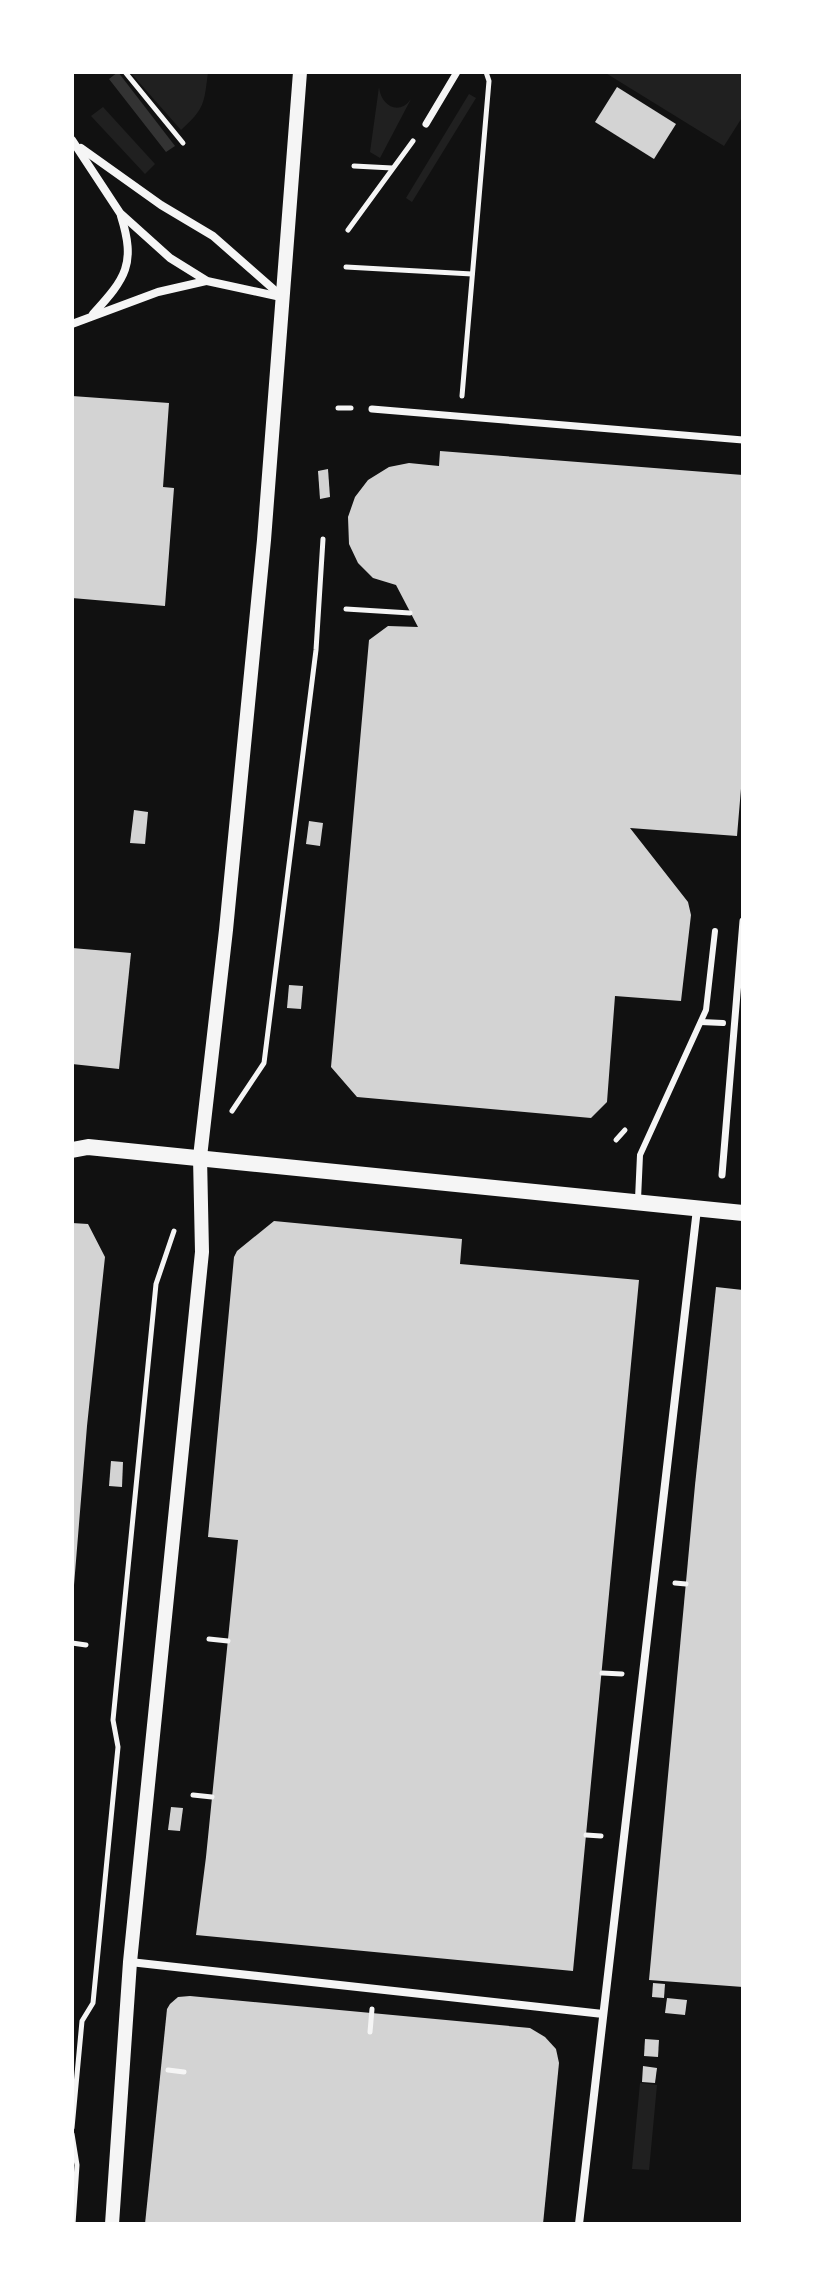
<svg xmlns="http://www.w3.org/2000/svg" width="815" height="2296" font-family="Jost,sans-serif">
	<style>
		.green { fill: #202020 }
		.water { fill: #333 }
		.building { fill: #d3d3d3 }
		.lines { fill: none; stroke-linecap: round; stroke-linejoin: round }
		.path { stroke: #f5f5f5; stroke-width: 5 }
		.service { stroke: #f5f5f5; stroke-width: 6 }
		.pedestrian { stroke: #f5f5f5; stroke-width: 7 }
		.minor { stroke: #f5f5f5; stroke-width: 8 }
		.tertiary { stroke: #f5f5f5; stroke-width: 14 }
		.secondary { stroke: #f5f5f5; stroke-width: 16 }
	</style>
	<rect width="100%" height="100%" fill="#111"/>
	<g class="green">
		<path d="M130,72H208C204,104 205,108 181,130Z"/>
		<path d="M604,72H743V116L724,146Z"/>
		<path d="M379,87C381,106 399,116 411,99L380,158L370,152Z"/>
		<path d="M469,94L476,98L412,202L406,198Z"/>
		<path d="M103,107L155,164L145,174L91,116Z"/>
		<path d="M640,2083L657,2085L649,2170L632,2169Z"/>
	</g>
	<path class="water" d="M118,72L175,146L166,152L109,79Z"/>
	<g class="building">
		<path d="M617,87L676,124L654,159L595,122Z"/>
		<path d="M72,396L169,403L163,487L174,488L165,606L72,598Z"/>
		<path d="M440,451L743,475V765L737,836L630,828L688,902L691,915L681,1001L615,996L607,1102L591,1118L357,1097L331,1067L369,640L388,626L418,627L396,585L373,578L358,563L349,544L348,517L355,497L368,480L389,467L409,463L439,466Z"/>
		<path d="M328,469L330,497L320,499L318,471Z"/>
		<path d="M134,810L148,812L145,844L130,843Z"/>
		<path d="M309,821L323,823L320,846L306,844Z"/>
		<path d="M72,948L131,953L119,1069L72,1064Z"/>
		<path d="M289,985L303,986L301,1009L287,1008Z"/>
		<path d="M274,1221L462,1239L460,1264L639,1280L573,1971L196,1935L206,1857L238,1540L208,1537L234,1257L237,1251Z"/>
		<path d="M72,1223L88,1224L105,1257L87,1426L74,1585H72Z"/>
		<path d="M716,1287L743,1290V1987L649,1980L695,1485Z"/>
		<path d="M111,1461L123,1462L122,1487L109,1486Z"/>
		<path d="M171,1807L183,1808L180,1831L168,1830Z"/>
		<path d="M653,1983L665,1984L664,1998L652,1997Z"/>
		<path d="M190,1996L530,2028L545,2037L556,2049L559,2063L543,2224H145L167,2009L170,2004L178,1997Z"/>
		<path d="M667,1998L687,2000L685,2015L665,2013Z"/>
		<path d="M645,2039L659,2040L658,2057L644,2056Z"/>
		<path d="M643,2066L657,2068L655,2083L642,2082Z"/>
	</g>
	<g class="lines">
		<g class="path">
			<path d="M125,72L183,143"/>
			<path d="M354,166L392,168"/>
			<path d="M348,230L413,141"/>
			<path d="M346,267L472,274"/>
			<path d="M462,396L489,81L486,72"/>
			<path d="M338,408H351"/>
			<path d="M346,609L410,613"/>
			<path d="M232,1111L264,1063L316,650L323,539"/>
			<path d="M616,1140L625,1130"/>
			<path d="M675,1583L686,1584"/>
			<path d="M209,1639L228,1641"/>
			<path d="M72,1643L86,1645"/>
			<path d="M602,1673L622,1674"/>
			<path d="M193,1795L212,1797"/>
			<path d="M586,1835L601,1836"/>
			<path d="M370,2032L372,2009"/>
			<path d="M168,2070L184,2072"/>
			<path d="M72,2128L82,2021L93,2003L118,1747L113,1720L156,1284L174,1231"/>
			<path d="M72,2134L77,2165L73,2224"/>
		</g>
		<g class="service">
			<path d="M701,1022L723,1023"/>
			<path d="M638,1199L640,1155L706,1010L715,931"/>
		</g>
		<g class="pedestrian">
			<path d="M426,124L457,72"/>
			<path d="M372,409L743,440"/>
			<path d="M722,1175L743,921"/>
		</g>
		<g class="minor">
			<path d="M72,140L120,213L170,258L207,281L281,297"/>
			<path d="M81,148L161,205L213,236L279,294"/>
			<path d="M93,314C126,278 136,264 121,216"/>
			<path d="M72,324L158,292L206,281"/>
			<path d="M130,1962L603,2014"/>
			<path d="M579,2224L697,1209"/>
		</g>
		<path class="tertiary" d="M112,2224L130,1962L202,1252L200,1157L226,930L264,540L300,72"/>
		<path class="secondary" d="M72,1150L88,1147L98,1148L743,1213"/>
	</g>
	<rect width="815" height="2296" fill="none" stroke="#ffffff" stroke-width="148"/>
</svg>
